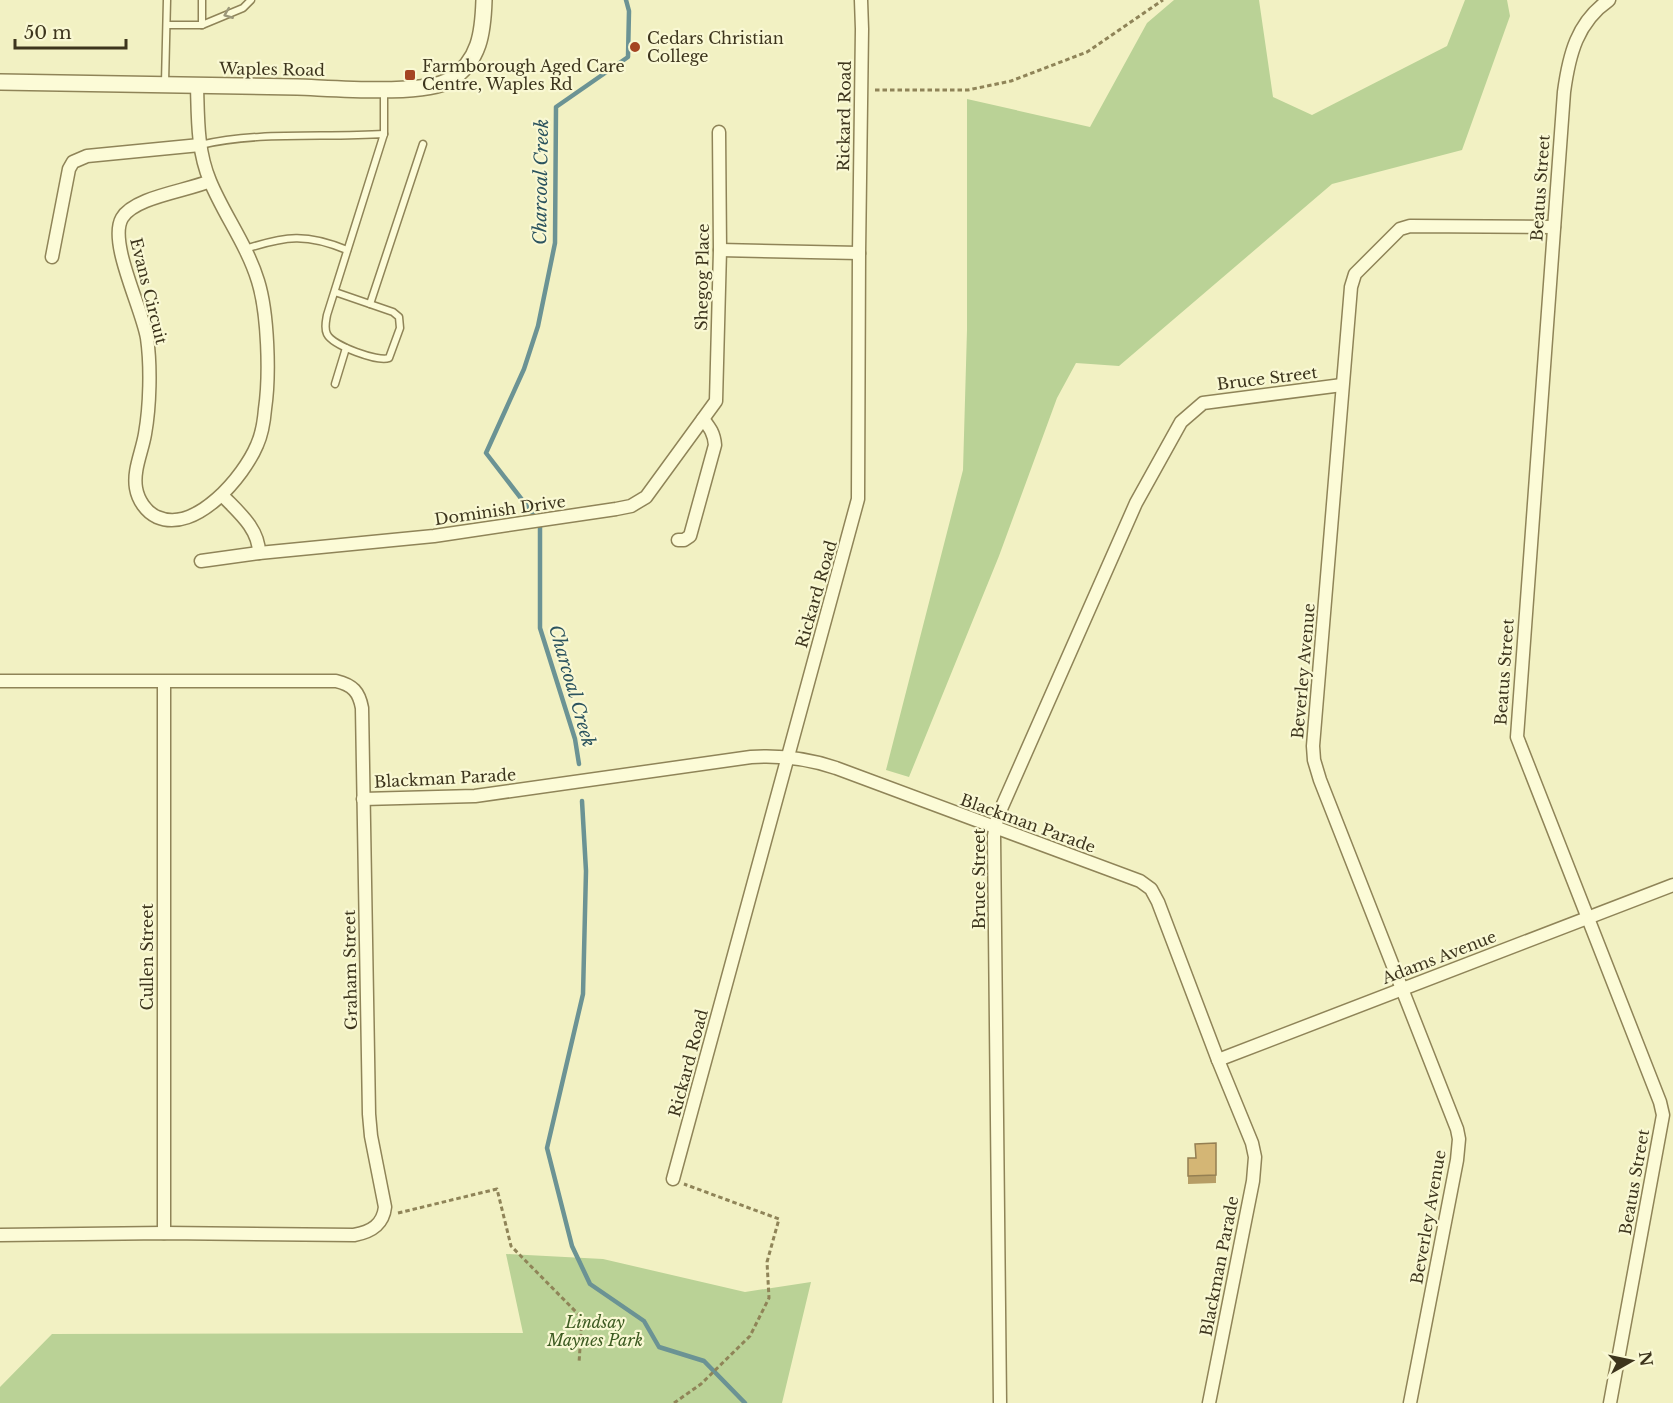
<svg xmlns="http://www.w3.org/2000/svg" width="1673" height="1403" font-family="'Libre Baskerville',serif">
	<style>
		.green { fill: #bad296 }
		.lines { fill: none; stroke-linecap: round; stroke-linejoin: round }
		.stream { stroke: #6b9394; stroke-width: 4.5 }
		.service-casing { stroke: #8f8458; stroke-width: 9 }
		.minor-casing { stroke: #8f8458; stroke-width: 15 }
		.tertiary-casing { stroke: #8f8458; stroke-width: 18 }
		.path { stroke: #8f8458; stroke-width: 3; stroke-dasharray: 4.5 3; stroke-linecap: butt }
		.service { stroke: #fcfbd7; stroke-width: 6 }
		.minor { stroke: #fcfbd7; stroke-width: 12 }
		.tertiary { stroke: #fcfbd7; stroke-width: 15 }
		.wall { fill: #b69d65 }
		.building { fill: #d4b675; stroke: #947f52; stroke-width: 1.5 }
		.oneway { stroke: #9c987a }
		.poi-dot { fill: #a44422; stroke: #f9f8d3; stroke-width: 2 }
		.labels { text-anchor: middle; stroke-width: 4.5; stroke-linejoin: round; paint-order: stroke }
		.poi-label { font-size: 16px; fill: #3d351d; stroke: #f9f8d3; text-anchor: start }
		.street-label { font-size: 16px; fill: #3d351d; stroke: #f9f8d3 }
		.park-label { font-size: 16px; font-style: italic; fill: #3d5b22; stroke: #f9f8d3 }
		.water-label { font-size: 18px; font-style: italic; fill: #2b535e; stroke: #f9f8d3 }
	</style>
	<rect width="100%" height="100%" fill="#f2f1c3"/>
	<g class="green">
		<path d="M1174,0H1259L1273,97L1312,115L1447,46L1465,0H1507L1510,16L1462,150L1332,184L1119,366L1076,363L1057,398L999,556L909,777L886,770L963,470L967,330V99L1090,127L1147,23Z"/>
		<path d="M506,1254L603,1259L745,1292L811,1282L782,1403H0V1387L52,1334L523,1333Z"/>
	</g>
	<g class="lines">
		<g class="stream">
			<path d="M579,764L575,739L540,628V523L486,453L524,369L538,326L555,243L556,107L628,57L629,11L626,0"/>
			<path d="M582,801L586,871L583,994L547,1148L572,1246L590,1284L644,1321L659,1347L704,1361L745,1403"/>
		</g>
		<g class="service-casing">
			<g id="service">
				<path d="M167,25H202V0"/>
				<path d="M202,25L243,8L251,0"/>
				<path d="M165,83L167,0"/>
				<path d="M384,89V134"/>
				<path d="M200,145C260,131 323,138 384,134L327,315C326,321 324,328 327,334C333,346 378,362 389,358L400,328L399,317L393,312L335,292"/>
				<path d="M245,249C286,236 306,233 347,250"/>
				<path d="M370,304L423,144"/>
				<path d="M335,384L346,348"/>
			</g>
		</g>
		<g class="minor-casing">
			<g id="minor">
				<path d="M1609,0C1577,22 1569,55 1564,92L1517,737L1660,1102L1663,1115L1610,1403"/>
				<path d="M197,86C198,118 197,150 210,181C224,215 247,245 258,281C268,313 270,375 265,409C264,421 262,434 257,445C244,476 196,534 157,517C146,512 138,500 136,488C133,470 142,452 145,434C150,406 151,366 147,338C142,308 108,242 122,218C134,197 187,191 210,181"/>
				<path d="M720,250L859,253"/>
				<path d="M52,257L69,169L73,162L87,156L200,145"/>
				<path d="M222,495C237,511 259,528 259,553"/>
				<path d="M678,540H684L690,536L715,445C714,433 710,428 703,419"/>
				<path d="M201,561L259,553L434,536L616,509L631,506L646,497L716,401L720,250L719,132"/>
				<path d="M0,681H336C353,685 359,692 362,708L369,1114L371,1136L385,1207C383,1225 371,1232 354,1235L164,1233L0,1235"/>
				<path d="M363,799L475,796L751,757C781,755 807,758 836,768L1140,881L1151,889L1158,902L1218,1060L1252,1143L1255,1157L1253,1181L1209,1403"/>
				<path d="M1218,1060L1673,885"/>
				<path d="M673,1179L858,499L859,253L862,29L861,0"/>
				<path d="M164,1233V682"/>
				<path d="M1000,1403L994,836L997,818L1136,503L1181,422L1203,403L1342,385"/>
				<path d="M1410,1403L1457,1160L1459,1139L1457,1129L1320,780L1314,760L1313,746L1351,287L1355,274L1400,229L1410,226L1554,227"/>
			</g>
		</g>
		<g class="tertiary-casing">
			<path id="tertiary" d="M0,82C99,84 198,86 297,87C331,88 424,96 450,80C480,61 483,32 484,0"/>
		</g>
		<g class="path">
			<path d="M875,90H968L1011,81L1087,52L1163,0"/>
			<path d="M398,1213L497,1189L511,1246L582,1318L579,1363"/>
			<path d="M674,1403L701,1384L750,1336L769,1298L767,1262L779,1219L684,1184"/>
		</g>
		<use href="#service" class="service"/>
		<use href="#minor" class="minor"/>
		<use href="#tertiary" class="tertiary"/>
	</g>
	<path class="wall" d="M1216,1143V1183L1188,1184V1158H1195Z"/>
	<path class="building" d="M1216,1143V1175L1188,1176V1158H1196L1195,1144Z"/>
	<defs><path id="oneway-chevron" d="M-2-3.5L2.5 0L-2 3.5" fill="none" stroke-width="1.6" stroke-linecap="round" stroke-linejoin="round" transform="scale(1.5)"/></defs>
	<use class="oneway" href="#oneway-chevron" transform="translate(228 14) rotate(158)"/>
	<g class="poi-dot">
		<circle cx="635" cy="47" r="6"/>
		<rect x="404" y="69" width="12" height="12" rx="3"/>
	</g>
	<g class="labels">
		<g class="poi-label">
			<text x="647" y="44">Cedars Christian<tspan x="647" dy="18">College</tspan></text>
			<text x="422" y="72">Farmborough Aged Care<tspan x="422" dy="18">Centre, Waples Rd</tspan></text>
		</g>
		<g class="street-label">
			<text transform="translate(272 69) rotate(1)" y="6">Waples Road</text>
			<text transform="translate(844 116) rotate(-89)" y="6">Rickard Road</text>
			<text transform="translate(1540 188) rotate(-86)" y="6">Beatus Street</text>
			<text transform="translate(702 277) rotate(-89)" y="6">Shegog Place</text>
			<text transform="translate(149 291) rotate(76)" y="6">Evans Circuit</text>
			<text transform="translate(1267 378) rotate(-7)" y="6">Bruce Street</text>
			<text transform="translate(500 510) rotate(-8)" y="6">Dominish Drive</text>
			<text transform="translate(816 594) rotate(-74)" y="6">Rickard Road</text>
			<text transform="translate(1303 671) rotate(-85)" y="6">Beverley Avenue</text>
			<text transform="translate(1504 672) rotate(-86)" y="6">Beatus Street</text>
			<text transform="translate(445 778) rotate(-3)" y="6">Blackman Parade</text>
			<text transform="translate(1028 823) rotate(20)" y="6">Blackman Parade</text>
			<text transform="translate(979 879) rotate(-90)" y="6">Bruce Street</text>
			<text transform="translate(147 957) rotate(-90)" y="6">Cullen Street</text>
			<text transform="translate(1439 957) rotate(-21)" y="6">Adams Avenue</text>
			<text transform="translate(350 970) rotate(-91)" y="6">Graham Street</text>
			<text transform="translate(688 1063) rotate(-75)" y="6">Rickard Road</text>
			<text transform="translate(1634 1182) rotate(-80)" y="6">Beatus Street</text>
			<text transform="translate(1428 1217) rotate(-80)" y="6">Beverley Avenue</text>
			<text transform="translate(1219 1266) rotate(-79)" y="6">Blackman Parade</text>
		</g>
		<g class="park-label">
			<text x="595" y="1328">Lindsay<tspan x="595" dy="18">Maynes Park</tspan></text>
		</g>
		<g class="water-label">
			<text transform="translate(541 182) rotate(-89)" y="6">Charcoal Creek</text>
			<text transform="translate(572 686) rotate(74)" y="6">Charcoal Creek</text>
		</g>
	</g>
	<g transform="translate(1631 1361) rotate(81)" stroke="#f9f8d3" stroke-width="4.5" paint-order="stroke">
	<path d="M0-4.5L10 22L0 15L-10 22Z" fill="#3d351d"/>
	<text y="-9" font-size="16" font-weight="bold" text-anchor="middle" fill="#3d351d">N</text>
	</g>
	<path d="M15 39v9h111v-9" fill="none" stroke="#3d351d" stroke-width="3"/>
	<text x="24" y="39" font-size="18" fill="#3d351d" stroke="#f9f8d3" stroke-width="4.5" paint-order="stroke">50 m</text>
</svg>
